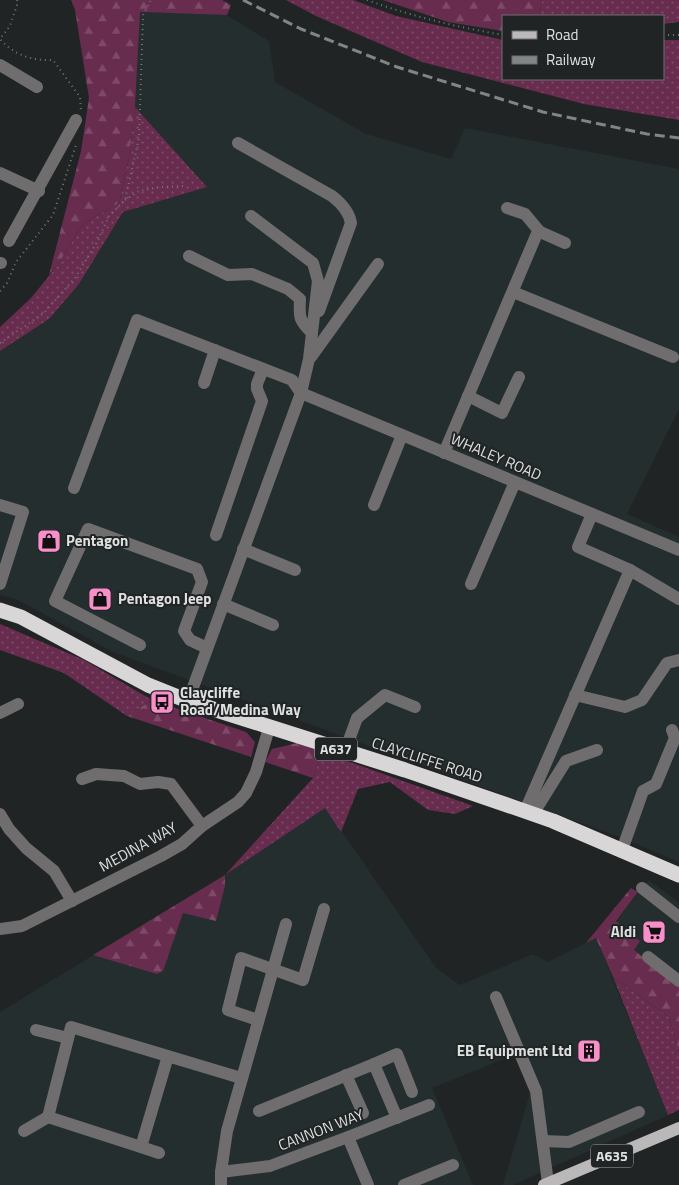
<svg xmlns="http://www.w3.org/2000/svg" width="679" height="1185" font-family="'Titillium Web',sans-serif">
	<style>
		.built { fill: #242e2f }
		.grass { fill: url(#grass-dots) }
		.forest { fill: url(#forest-firs) }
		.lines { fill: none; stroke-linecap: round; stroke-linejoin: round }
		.path { stroke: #737676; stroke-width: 2; stroke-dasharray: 1 4; stroke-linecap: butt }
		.minor { stroke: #6f6d6e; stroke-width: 12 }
		.major { stroke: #bbb8b9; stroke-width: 12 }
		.highway { stroke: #d9d6d7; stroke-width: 15 }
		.rail { stroke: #838585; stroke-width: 3; stroke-dasharray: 10 5; stroke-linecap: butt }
		.labels { text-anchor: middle; stroke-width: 4; stroke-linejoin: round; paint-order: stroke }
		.shield { fill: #212424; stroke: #a6a8a8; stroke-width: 1 }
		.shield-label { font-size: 14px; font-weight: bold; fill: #dfe1e1 }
		.street-label { font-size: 15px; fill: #dfe1e1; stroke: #212424 }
		.poi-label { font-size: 15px; font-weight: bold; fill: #dfe1e1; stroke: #212424; text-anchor: start }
	</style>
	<defs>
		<pattern id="grass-dots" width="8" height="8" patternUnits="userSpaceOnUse" patternTransform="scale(1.25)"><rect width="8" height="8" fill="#682c4e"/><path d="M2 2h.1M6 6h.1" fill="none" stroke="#7d4a67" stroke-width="1.8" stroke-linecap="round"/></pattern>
		<pattern id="forest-firs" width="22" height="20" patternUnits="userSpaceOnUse" patternTransform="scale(1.25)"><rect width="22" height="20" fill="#682c4e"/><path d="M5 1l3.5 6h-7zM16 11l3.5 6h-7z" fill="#7d4a67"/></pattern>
	</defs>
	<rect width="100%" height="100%" fill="#212424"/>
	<g class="built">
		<path d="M140,12L227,15L269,41L275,82L366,134L451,159L465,128L679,169V409L627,514L679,537V862L620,837L396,756L113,652L16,599L0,595V351L49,319L79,284L123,212L207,187L135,107Z"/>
		<path d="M325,807L436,968L460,985L533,954L548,962L596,938L668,1115L513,1185H503L530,1093L514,1055L432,1088L473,1185H0V1012L225,875Z"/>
		<path d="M649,880L679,903V987L633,950L640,941L616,921Z"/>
	</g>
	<g class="grass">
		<path d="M286,0H353L396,16L503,40V79H663V40H679V120L584,104L422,62L316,16Z"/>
		<path d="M542,0H679V22L663,24V16H539Z"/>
		<path d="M135,107L207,187L123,212L79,284L49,319L0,351V327L31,298L57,266L84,223L119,203L129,158Z"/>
		<path d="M0,624L84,660L152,700L127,716L64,673L0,650Z"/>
		<path d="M322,752L473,806L455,814L428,810L390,782L358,789L341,832L325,808L225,875L313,778Z"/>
		<path d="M613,977L669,1017L679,1052V1110L668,1115Z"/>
	</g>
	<g class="forest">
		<path d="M71,0H222L231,5L227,15L140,12L135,107L129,158L119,203L84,223L57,266L49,275L81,151L89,98L75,10Z"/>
		<path d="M383,0H542L539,16H503V31L448,22Z"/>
		<path d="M152,700L246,732L255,742L251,757L127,716Z"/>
		<path d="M297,743L322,752L313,778L265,762L272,749Z"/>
		<path d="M225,875V886L216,921L183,913L163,971L157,974L93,955Z"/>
		<path d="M631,888L638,892L616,921L640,941L634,950L679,987V1052L669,1017L613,977L596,938L586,943Z"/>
	</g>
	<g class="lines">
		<g class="path">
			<path d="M17,0L18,2L10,26L0,39C14,55 32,61 53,60L80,97L81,111"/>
			<path d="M367,0C411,16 456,27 503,35"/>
			<path d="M663,35H679"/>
			<path d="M125,200L139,191L160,187L186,186"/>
			<path d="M0,291L7,283L16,262L53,215L76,145"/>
			<path d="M0,343L44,313L75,278L97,242L109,216L125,200L139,138L143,15L151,0"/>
		</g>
		<g class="minor">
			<path d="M0,65L37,87"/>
			<path d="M238,143L332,196C341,203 349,211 351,223L319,311"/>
			<path d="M0,173L39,191"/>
			<path d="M507,208L525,214L540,232L538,231"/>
			<path d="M9,241L76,120"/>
			<path d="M189,256L228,275L252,274L288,289L300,299C299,318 299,320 312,333"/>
			<path d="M0,263H1"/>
			<path d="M513,292L673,357"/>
			<path d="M311,357L378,264"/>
			<path d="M204,383L215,350"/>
			<path d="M468,396L502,413L519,377"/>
			<path d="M444,453L538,231L565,243"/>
			<path d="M74,488L137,320L292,380L301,393L679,550"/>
			<path d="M0,505L23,512L0,584"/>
			<path d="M374,505L402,435"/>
			<path d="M216,535L262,401L257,389V384L263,369"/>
			<path d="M243,549L295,570"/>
			<path d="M630,570L679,599"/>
			<path d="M471,584L515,482"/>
			<path d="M223,604L273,625"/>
			<path d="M140,645L55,601L88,529L197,569L202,582L184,631L190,640L207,648"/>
			<path d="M575,695L625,707L642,700L667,663L679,660"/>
			<path d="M188,701L301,393L309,359L318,281L313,263L251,216"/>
			<path d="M0,713L18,704"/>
			<path d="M345,751L357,718L385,695L415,707"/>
			<path d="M82,779L96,774L124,776L140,784L158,782L171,784L202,826"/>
			<path d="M525,811L630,570L578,547L592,514"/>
			<path d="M0,814L9,829L26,848L54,871L72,901"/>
			<path d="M533,814L566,761L597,750"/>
			<path d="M622,850L643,791L656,784L675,738L672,730"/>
			<path d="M642,888L679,917"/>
			<path d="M0,929L22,926L161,856L182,844L202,826L238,802L246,793L256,772L269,728"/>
			<path d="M648,957L679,981"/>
			<path d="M496,997L536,1091L548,1183"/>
			<path d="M258,1020L228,1010L241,958L303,980L324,909"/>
			<path d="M36,1030L68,1038"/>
			<path d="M168,1056L141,1147L48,1117L71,1027L241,1078"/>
			<path d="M374,1064L397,1054L412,1092"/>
			<path d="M346,1075L363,1113"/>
			<path d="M259,1111L374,1064L397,1118"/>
			<path d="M24,1131L48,1117"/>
			<path d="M348,1137L368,1185"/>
			<path d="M543,1141L569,1142L639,1112"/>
			<path d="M141,1147L159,1153"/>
			<path d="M221,1172L270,1166L348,1137L429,1105"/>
			<path d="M221,1185V1172L227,1131L286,924"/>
			<path d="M404,1185L453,1165"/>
		</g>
		<path class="major" d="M544,1185L679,1128"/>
		<path class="highway" d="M0,610L21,617L148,685L188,701L405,770L513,807L553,821L679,875"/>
		<path class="rail" d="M243,0L301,29L397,67L543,112L647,134L679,138"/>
	</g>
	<defs>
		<g id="shop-square" transform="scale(1.25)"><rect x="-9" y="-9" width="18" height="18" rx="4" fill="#f98fc9" stroke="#212424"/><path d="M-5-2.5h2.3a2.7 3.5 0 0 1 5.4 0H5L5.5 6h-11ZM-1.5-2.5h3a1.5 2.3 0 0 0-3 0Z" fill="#111"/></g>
		<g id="bus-square" transform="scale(1.25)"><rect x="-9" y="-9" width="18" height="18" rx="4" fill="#f98fc9" stroke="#212424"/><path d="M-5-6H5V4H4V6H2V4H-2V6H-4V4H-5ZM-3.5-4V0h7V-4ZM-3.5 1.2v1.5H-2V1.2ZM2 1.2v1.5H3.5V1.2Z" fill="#111"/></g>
		<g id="supermarket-square" transform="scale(1.25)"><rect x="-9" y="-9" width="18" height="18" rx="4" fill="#f98fc9" stroke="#212424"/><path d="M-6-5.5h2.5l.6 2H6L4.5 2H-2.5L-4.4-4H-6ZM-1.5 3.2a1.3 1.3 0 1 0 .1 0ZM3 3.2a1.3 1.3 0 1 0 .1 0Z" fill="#111"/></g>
		<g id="building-square" transform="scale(1.25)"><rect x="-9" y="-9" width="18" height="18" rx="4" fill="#f98fc9" stroke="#212424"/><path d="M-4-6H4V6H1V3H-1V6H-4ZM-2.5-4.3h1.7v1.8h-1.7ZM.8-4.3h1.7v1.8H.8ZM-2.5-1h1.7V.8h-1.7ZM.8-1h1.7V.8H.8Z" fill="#111"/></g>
	</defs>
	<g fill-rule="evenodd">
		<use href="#shop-square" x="49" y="541"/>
		<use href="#shop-square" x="100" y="599"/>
		<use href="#bus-square" x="162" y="702"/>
		<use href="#supermarket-square" x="654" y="932"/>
		<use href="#building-square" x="589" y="1051"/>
	</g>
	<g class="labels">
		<g class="shield">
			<rect x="315" y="737.5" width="42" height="23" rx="4"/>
			<rect x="591" y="1144.5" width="42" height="23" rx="4"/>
		</g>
		<g class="shield-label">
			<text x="336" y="754">A637</text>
			<text x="612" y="1161">A635</text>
		</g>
		<g class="street-label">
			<text transform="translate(496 457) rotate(23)" y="5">WHALEY ROAD</text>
			<text transform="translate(427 760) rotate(18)" y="5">CLAYCLIFFE ROAD</text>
			<text transform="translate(138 847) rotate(-29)" y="5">MEDINA WAY</text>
			<text transform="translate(321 1130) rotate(-21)" y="5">CANNON WAY</text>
		</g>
		<g class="poi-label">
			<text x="66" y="546">Pentagon</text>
			<text x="118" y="604">Pentagon Jeep</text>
			<text x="180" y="698">Claycliffe<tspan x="180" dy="17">Road/Medina Way</tspan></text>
			<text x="636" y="937" text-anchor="end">Aldi</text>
			<text x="572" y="1056" text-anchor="end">EB Equipment Ltd</text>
		</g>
	</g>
	<rect x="502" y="15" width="162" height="65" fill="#212424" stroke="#6d7070"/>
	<rect x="512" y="31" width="25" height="8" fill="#bbb8b9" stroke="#6d7070"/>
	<text x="546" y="40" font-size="15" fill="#dfe1e1">Road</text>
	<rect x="512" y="56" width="25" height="8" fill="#838585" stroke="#6d7070"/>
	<text x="546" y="65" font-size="15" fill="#dfe1e1">Railway</text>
</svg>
